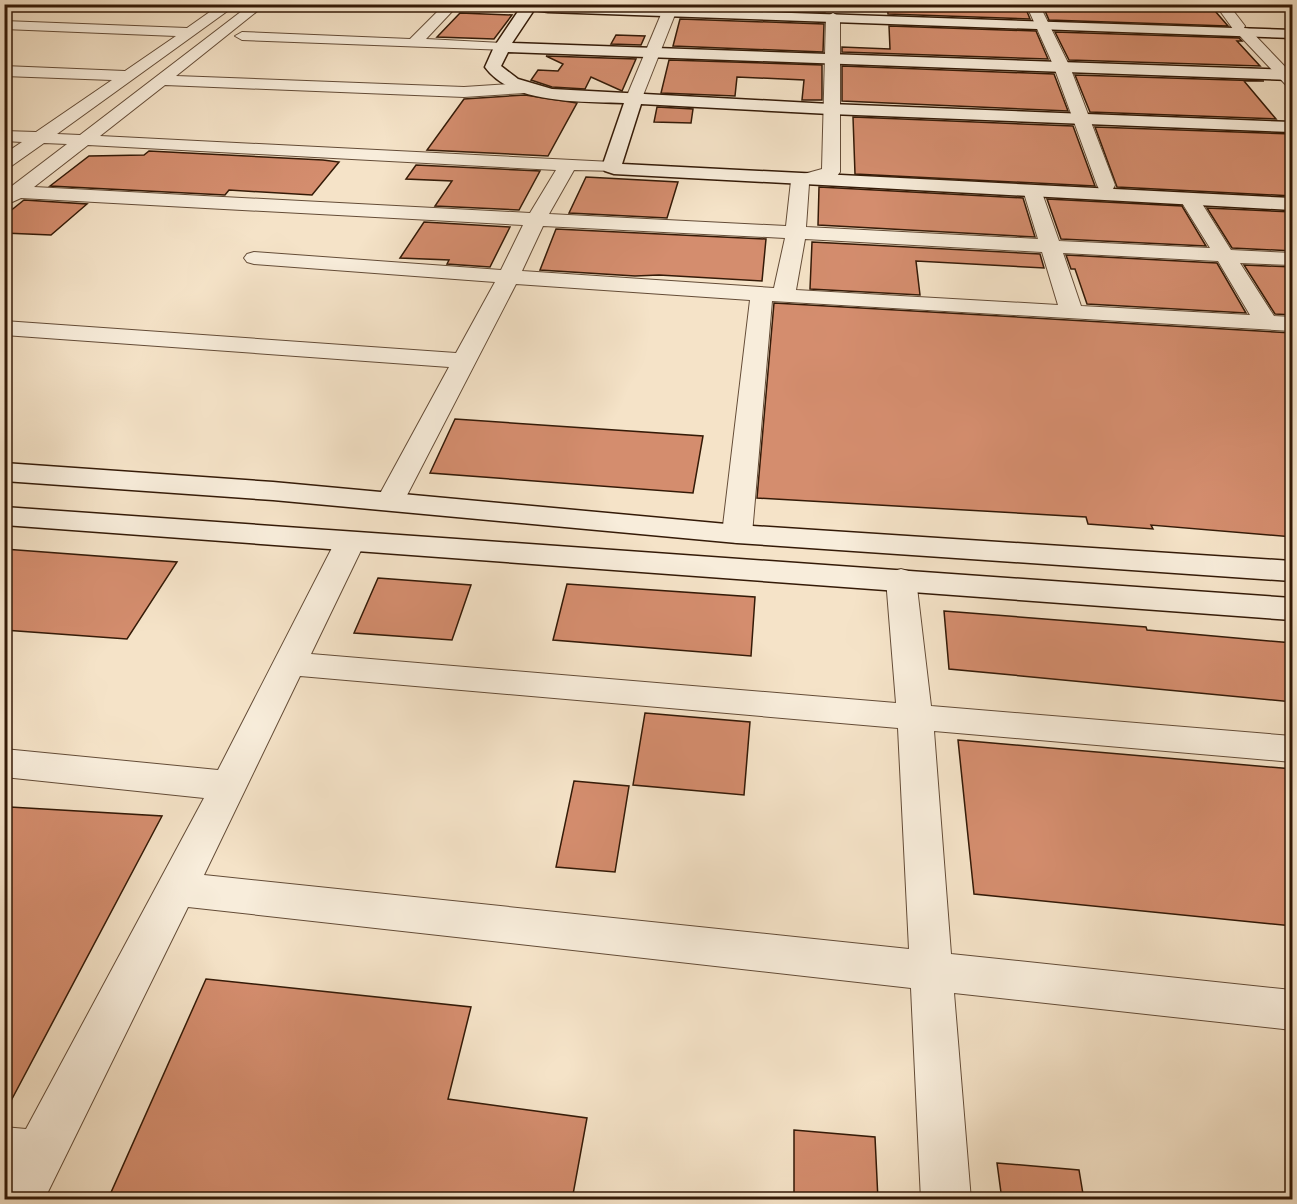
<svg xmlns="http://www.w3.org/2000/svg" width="1297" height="1204" font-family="'Libre Bodoni',serif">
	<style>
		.building { fill: #d48d6e; stroke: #341a07; stroke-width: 1.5 }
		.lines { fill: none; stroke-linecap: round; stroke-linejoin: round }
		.street-casing { stroke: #644c37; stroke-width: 2 }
		.secondary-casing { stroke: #341a07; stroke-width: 3 }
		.street { fill: #f8eddb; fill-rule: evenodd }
		.secondary { fill: #f8eddb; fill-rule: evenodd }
	</style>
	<rect width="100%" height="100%" fill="#f5e3c8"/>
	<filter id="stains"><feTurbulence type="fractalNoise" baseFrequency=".00333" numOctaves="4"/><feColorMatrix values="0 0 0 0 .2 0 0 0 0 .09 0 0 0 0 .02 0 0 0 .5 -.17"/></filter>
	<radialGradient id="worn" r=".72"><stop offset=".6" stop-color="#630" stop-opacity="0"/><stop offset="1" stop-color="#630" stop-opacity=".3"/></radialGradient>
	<g class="building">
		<path d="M721,4H825V12L721,8Z"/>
		<path d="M887,4H1024L1030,19L888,14Z"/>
		<path d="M1042,4H1209L1228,26L1049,20Z"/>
		<path d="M460,13L512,15L494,39L437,37Z"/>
		<path d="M680,19L824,24L823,52L673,46Z"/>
		<path d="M889,26L1036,31L1048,59L842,52V47L890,49Z"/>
		<path d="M1055,32L1239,38L1242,41H1237L1260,66L1069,60Z"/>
		<path d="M616,35L645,36L641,45L611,44Z"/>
		<path d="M546,56L636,59L622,91L591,77L585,89L552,87L531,80L538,70L558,71L563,64Z"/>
		<path d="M669,60L822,65V100H802L804,80L737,77L735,96L661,93Z"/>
		<path d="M842,66L1054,74L1068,111L842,101Z"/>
		<path d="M1075,75L1264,81H1244L1276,119L1090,112Z"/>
		<path d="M525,95L577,103L548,156L427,150L464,99Z"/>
		<path d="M657,107L693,109L691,123L654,122Z"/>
		<path d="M853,117L1073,126L1095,186L855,174Z"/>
		<path d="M1095,127L1293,134V196L1117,187Z"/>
		<path d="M149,151L323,160L339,162L312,195L229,190L225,195L50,186L89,156L144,155Z"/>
		<path d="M416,165L540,171L519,210L435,206L452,181L406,179Z"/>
		<path d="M586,177L678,182L667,218L569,213Z"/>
		<path d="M819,187L1023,198L1035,237L818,225Z"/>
		<path d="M1047,199L1182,206L1206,246L1061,239Z"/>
		<path d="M24,200L87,204L51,235L4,233V216Z"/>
		<path d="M1207,208L1293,212V251L1232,248Z"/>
		<path d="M424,222L510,227L490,267L447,264L449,260L400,258Z"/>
		<path d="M556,229L766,239L762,281L659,275L635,276L540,270Z"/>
		<path d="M812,242L1040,254L1044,268L916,261L920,295L810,289Z"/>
		<path d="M1066,255L1217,263L1246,313L1087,304L1075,269H1071Z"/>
		<path d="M1244,265L1293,267V315L1275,314Z"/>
		<path d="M774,303L1293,333V537L1151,525L1153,529L1088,524L1086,517L757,498Z"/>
		<path d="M455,419L703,436L693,493L430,473Z"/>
		<path d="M4,549L177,562L127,639L4,630Z"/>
		<path d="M378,578L471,585L452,640L354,633Z"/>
		<path d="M567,584L755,597L751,656L553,640Z"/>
		<path d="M944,611L1146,627L1147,630L1293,643V702L949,669Z"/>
		<path d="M645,713L750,722L744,795L633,785Z"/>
		<path d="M958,740L1293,769V926L974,894Z"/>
		<path d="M574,781L629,786L615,872L556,867Z"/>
		<path d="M10,807L162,816L4,1114V815Z"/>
		<path d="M206,979L471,1007L448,1099L587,1118L572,1200H131L109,1197Z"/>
		<path d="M794,1130L875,1137L878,1200H794Z"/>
		<path d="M997,1163L1079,1170L1084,1200H1002Z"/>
	</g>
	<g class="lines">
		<g class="street-casing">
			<g id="street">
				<path d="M221,4H231L233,7L57,134L80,135L251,4H266L176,76L464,87L525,83L533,88L525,93L464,97L165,85L100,136L612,162L618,163L621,167L618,171L574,170L549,214L786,226L791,181L793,177L822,169L826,17L833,13L840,17V172L837,176L809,184L806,227L1038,239L1023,190L1025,186H1039L1041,190L1059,241L1210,248L1179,198L1182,194H1196L1231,250L1292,253V265L1240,263L1274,316L1292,317V331L772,301L752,534L747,540L737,543L727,540L722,534L750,300L516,284L404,501L400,507L390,510L380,507L376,501L449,367L4,335V321L456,353L495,282L254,264L247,262L244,258L247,254L254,252L501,270L523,225L21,198L10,203L4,201V192L67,144L44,143L10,167L4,168V154L22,142L4,141V131L36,132L112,80L4,76V66L125,71L176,36L4,29V21L187,28ZM88,145L556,170L530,213L34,187ZM543,226L785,238L774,288L522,271ZM805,239L1042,252L1058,305L796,290ZM1063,253L1218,261L1250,315L1081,306Z"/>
				<path d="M445,4H459L426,39L502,43L509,47L507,50L242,40L235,36L242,32L410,39Z"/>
				<path d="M1026,4H1039L1070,67L1115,185L1113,189H1099L1097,185L1054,67Z"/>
				<path d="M1215,4H1228L1245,26L1244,28L1249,29L1292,74V87L1286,85L1239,35L1238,30L1233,29Z"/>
				<path d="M669,8L676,12L642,98L640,101H628L626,98L662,12Z"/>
				<path d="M350,533L360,536L365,542L311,654L896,703L886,579L890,572L901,569L912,572L916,579L931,706L1292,736V762L934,731L951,954L1292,990V1030L954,993L971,1200H921L911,988L188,907L44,1200H4V1127L26,1129L204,798L4,777V749L218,770L335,542L340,536ZM300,676L898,728L909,949L204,875Z"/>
			</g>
		</g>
		<g class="secondary-casing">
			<g id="secondary">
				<path d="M523,4L1292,30V38L548,12L534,10L512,43L1292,70V80L508,52L501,66L518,79L552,89L830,104L1292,122V132L830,114L641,104L622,164L1292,198V210L614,174L605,171L602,167L624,103C582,101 513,105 485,67L494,47Z"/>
				<path d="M4,463L273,482L737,525L1292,561V581L737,543L273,500L4,481Z"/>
				<path d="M4,507L1292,598V620L4,525Z"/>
			</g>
		</g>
		<use href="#street" class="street"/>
		<use href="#secondary" class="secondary"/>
	</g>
	<rect width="1297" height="1204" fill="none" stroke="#f5e3c8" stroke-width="24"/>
	<rect x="6" y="6" width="1285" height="1192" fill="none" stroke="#341a07" stroke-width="3"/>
	<rect x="12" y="12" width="1273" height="1180" fill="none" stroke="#341a07" stroke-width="1.5"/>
	<rect width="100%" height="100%" filter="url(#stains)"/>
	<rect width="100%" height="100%" fill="url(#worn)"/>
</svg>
